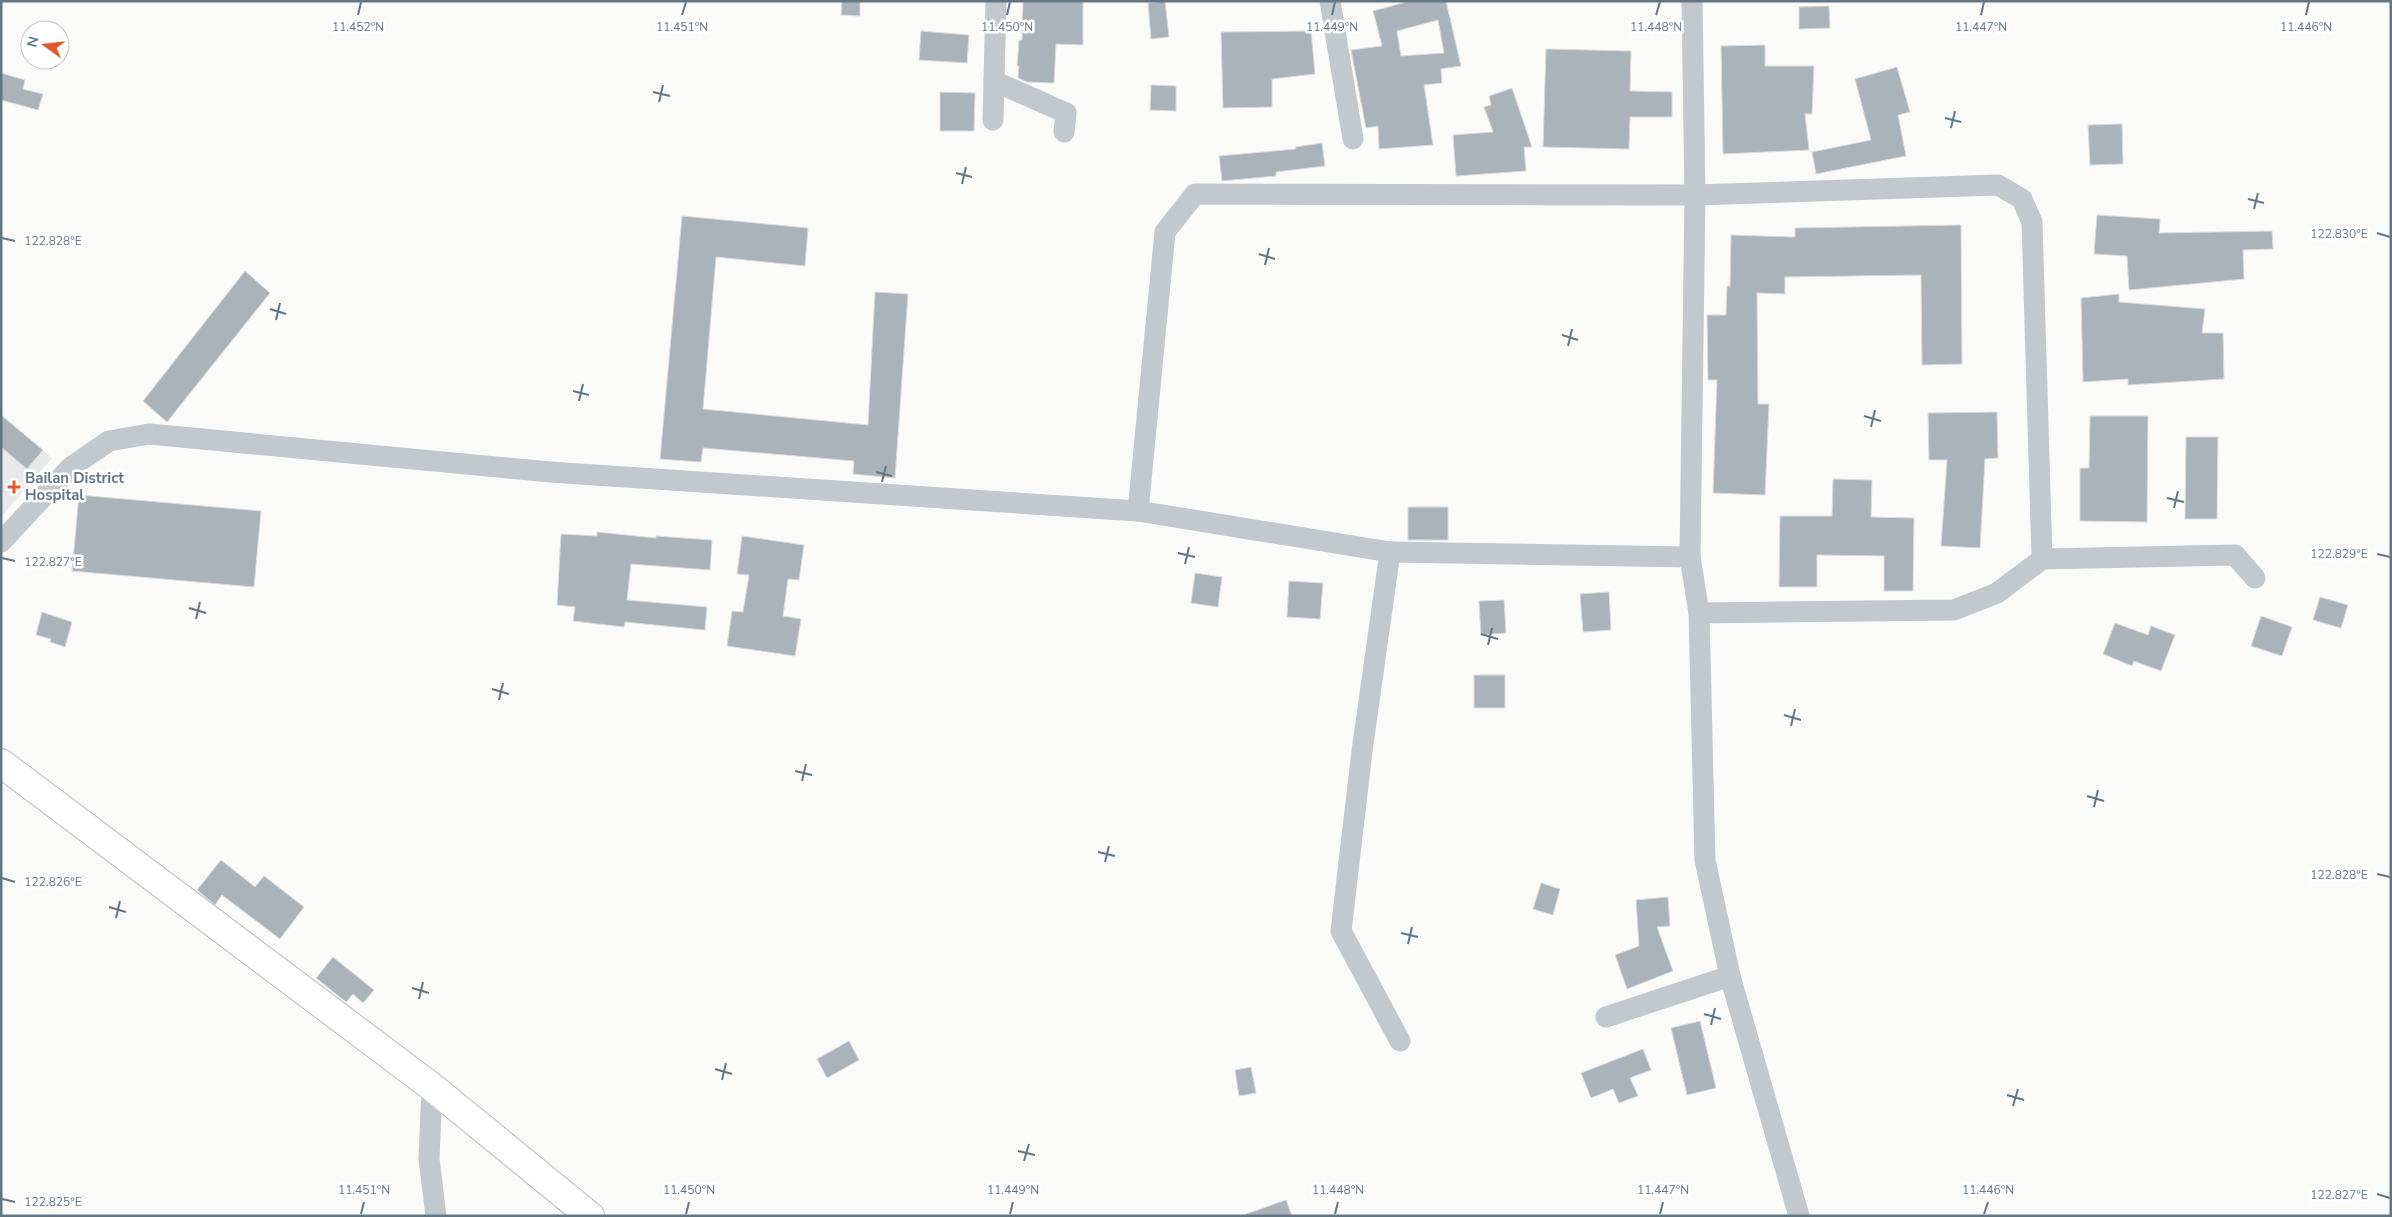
<svg xmlns="http://www.w3.org/2000/svg" width="2392" height="1217" font-family="'Nunito Sans',sans-serif">
	<style>
		.built { fill: #e8e9e9 }
		.building { fill: #aab3b9; stroke: #dcdcda; fill-rule: evenodd }
		.lines { fill: none; stroke-linecap: round; stroke-linejoin: round }
		.major-casing { stroke: #b5babe; stroke-width: 30 }
		.minor { stroke: #c3c8cc; stroke-width: 21 }
		.major { stroke: #fff; stroke-width: 28 }
		.ticks { fill: none; stroke: #657683; stroke-width: 2 }
		.poi-dot { fill: #e4572e; stroke: #fff; stroke-width: 2 }
		.labels { text-anchor: middle; stroke-width: 5; stroke-linejoin: round; paint-order: stroke }
		.poi-label { font-size: 15px; font-weight: bold; fill: #657683; stroke: #fff; text-anchor: start }
		.ticks-label { font-size: 12px; text-anchor: middle; fill: #657683; stroke: #fff; stroke-width: 5; stroke-linejoin: round; paint-order: stroke }
	</style>
	<rect width="100%" height="100%" fill="#fafaf8"/>
	<path class="built" d="M1,415L52,458L1,517Z"/>
	<g class="building">
		<path d="M842,1H860V16L841,15Z"/>
		<path d="M1023,1H1083V45L1056,44L1054,83L1027,82L1018,78L1019,66H1017L1019,40H1022Z"/>
		<path d="M1165,1L1169,37L1151,39L1148,3Z"/>
		<path d="M1410,1H1446L1461,66L1441,69L1442,83L1424,85L1433,145L1379,149L1378,126L1366,128L1351,50L1382,46L1373,11ZM1438,20L1444,53L1401,56L1397,31Z"/>
		<path d="M1829,6L1830,28L1799,29V7Z"/>
		<path d="M921,31L969,35L967,63L919,60Z"/>
		<path d="M1311,31L1315,74L1272,79V107L1223,108L1221,32Z"/>
		<path d="M1765,45V66H1814L1812,114H1805L1809,150L1723,154L1721,46Z"/>
		<path d="M1546,49L1631,51L1630,91L1672,92V117H1630L1629,149L1543,147Z"/>
		<path d="M1897,67L1910,112L1898,115L1906,156L1816,174L1812,152L1871,140L1855,79Z"/>
		<path d="M1,73L25,80L23,89L43,94L38,110L1,100Z"/>
		<path d="M1151,85L1176,86V111L1150,110Z"/>
		<path d="M1512,88L1532,147H1524L1526,171L1456,176L1453,135L1493,132L1484,107L1491,105L1489,96Z"/>
		<path d="M940,92L975,93L974,131H940Z"/>
		<path d="M2122,124L2123,164L2090,165L2088,125Z"/>
		<path d="M1322,143L1325,166L1276,172V176L1222,181L1219,156L1296,149L1295,147Z"/>
		<path d="M2097,215L2160,219L2159,233L2272,231L2273,249L2243,250L2244,279L2129,290L2127,256L2094,254Z"/>
		<path d="M682,216L808,228L805,266L716,257L703,409L868,425L875,292L908,294L895,478L853,474L854,461L703,448L701,462L660,459Z"/>
		<path d="M1961,225L1962,364L1922,365L1921,275L1785,277V294L1757,293L1758,404H1769L1765,495L1713,493L1717,380H1708L1707,315H1726L1727,286H1730L1731,235L1795,237V228Z"/>
		<path d="M245,271L270,293L167,422L143,401Z"/>
		<path d="M2119,294V302L2205,309L2202,333H2223L2224,379L2128,385V379L2083,382L2081,298Z"/>
		<path d="M1997,412L1998,458L1985,459L1980,548L1941,546L1947,460H1929L1928,413Z"/>
		<path d="M1,415L43,450L27,469L1,447Z"/>
		<path d="M2090,416H2148L2147,522L2080,521V468H2089Z"/>
		<path d="M2186,437H2218L2217,519H2185Z"/>
		<path d="M1833,479L1872,480L1871,517L1914,518L1913,591H1884V556L1817,555V587H1779L1780,516H1832Z"/>
		<path d="M79,495L261,511L254,587L72,571Z"/>
		<rect x="1408" y="507" width="40" height="33"/>
		<path d="M597,532L656,538V536L712,540L710,570L631,564L627,600L707,607L705,630L625,622L624,627L573,621L575,607L557,605L561,534L597,536Z"/>
		<path d="M742,536L804,545L799,580L788,579L783,616L801,619L795,656L727,646L732,611L743,612L749,575L737,574Z"/>
		<path d="M1195,573L1222,577L1218,607L1191,603Z"/>
		<path d="M1289,581L1323,583L1320,619L1287,617Z"/>
		<path d="M1609,592L1611,630L1583,632L1580,594Z"/>
		<path d="M2320,597L2348,605L2341,628L2313,620Z"/>
		<path d="M1504,600L1506,633L1481,635L1479,601Z"/>
		<path d="M42,612L72,622L65,647L50,642L51,639L36,635Z"/>
		<path d="M2261,616L2292,627L2282,656L2251,646Z"/>
		<path d="M2115,623L2148,635L2151,626L2175,635L2161,671L2134,661L2132,666L2103,654Z"/>
		<rect x="1474" y="675" width="31" height="33"/>
		<path d="M221,860L255,887L264,876L304,907L280,939L222,895L215,905L197,890Z"/>
		<path d="M1541,883L1560,889L1553,915L1533,909Z"/>
		<path d="M1668,897L1670,926L1657,927L1673,971L1627,989L1615,955L1639,946L1636,900Z"/>
		<path d="M333,957L374,990L363,1003L353,994L346,1002L316,978Z"/>
		<path d="M1700,1021L1716,1088L1687,1095L1671,1028Z"/>
		<path d="M849,1041L859,1060L827,1078L817,1059Z"/>
		<path d="M1643,1049L1651,1070L1630,1078L1638,1096L1619,1103L1613,1089L1591,1098L1581,1073Z"/>
		<path d="M1251,1067L1256,1093L1239,1096L1235,1070Z"/>
		<path d="M1286,1200L1292,1216H1247L1246,1214Z"/>
	</g>
	<g class="lines">
		<g class="major-casing">
			<path id="major" d="M1,763L432,1087L590,1216"/>
		</g>
		<g class="minor">
			<path d="M1330,1L1353,139"/>
			<path d="M994,81L1066,113L1064,132"/>
			<path d="M993,120L996,1"/>
			<path d="M1138,511L1165,232L1195,194L1695,195L1998,185L2022,199L2032,222L2042,559L1997,593L1954,610L1699,613"/>
			<path d="M1,542L71,467L109,441L149,434L550,472L1138,511L1390,552L1690,557L1695,195L1692,1"/>
			<path d="M1390,552L1362,751L1341,931L1400,1041"/>
			<path d="M1690,557L1699,613L1705,860L1730,976L1799,1216"/>
			<path d="M2042,559L2235,555L2255,578"/>
			<path d="M1606,1017L1730,976"/>
			<path d="M432,1087L429,1159L436,1216"/>
		</g>
		<use href="#major" class="major"/>
	</g>
	<path class="ticks" d="M358,15L361,2M682,15L686,2M1007,15L1010,2M1332,15L1335,2M1656,15L1660,2M1981,15L1984,2M2306,15L2309,2M653,92L670,96M659,102L663,85M1945,118L1961,122M1951,128L1955,111M956,173L972,177M962,184L966,167M2248,199L2264,203M2254,209L2258,193M2377,233L2390,237M2,238L15,241M1259,254L1275,259M1265,265L1269,248M270,309L286,314M276,320L280,303M1562,335L1578,340M1568,346L1572,329M573,391L589,395M579,401L583,384M1864,416L1881,421M1871,427L1875,410M876,472L892,476M882,482L886,466M2167,498L2184,502M2174,508L2178,491M1178,553L1195,557M2377,554L2390,557M2,558L15,561M1185,564L1189,547M189,608L206,613M196,619L200,602M1481,634L1498,639M1488,645L1492,628M492,689L509,694M499,700L503,683M1784,715L1801,720M1791,726L1795,709M795,771L812,775M802,781L806,764M2087,796L2104,801M2094,807L2098,790M1098,852L1115,856M1105,862L1109,846M2377,874L2390,877M2,878L15,882M109,907L126,912M116,918L120,901M1401,933L1418,937M1408,944L1412,927M412,988L429,993M419,999L423,982M1704,1014L1721,1019M1711,1025L1715,1008M715,1069L732,1074M722,1080L726,1063M2007,1095L2024,1100M2013,1106L2018,1089M1018,1151L1035,1155M1024,1161L1029,1144M2377,1194L2390,1198M2,1199L15,1202M361,1214L364,1202M686,1214L689,1202M1010,1214L1013,1202M1335,1214L1338,1202M1660,1214L1663,1202M1984,1214L1988,1202"/>
	<path class="poi-dot" d="M11.5 479.5h5v5h5v5h-5v5h-5v-5h-5v-5h5z"/>
	<g class="labels">
		<g class="poi-label">
			<text x="25" y="483">Bailan District<tspan x="25" dy="17">Hospital</tspan></text>
		</g>
	</g>
	<g class="ticks-label">
		<text x="1007" y="31">11.450°N</text>
		<text x="1332" y="31">11.449°N</text>
		<text x="1981" y="31">11.447°N</text>
		<text x="2306" y="31">11.446°N</text>
		<text x="358" y="31">11.452°N</text>
		<text x="682" y="31">11.451°N</text>
		<text x="1656" y="31">11.448°N</text>
		<text x="2339" y="238">122.830°E</text>
		<text x="53" y="245">122.828°E</text>
		<text x="2339" y="558">122.829°E</text>
		<text x="53" y="566">122.827°E</text>
		<text x="2339" y="879">122.828°E</text>
		<text x="53" y="886">122.826°E</text>
		<text x="364" y="1194">11.451°N</text>
		<text x="689" y="1194">11.450°N</text>
		<text x="1013" y="1194">11.449°N</text>
		<text x="1338" y="1194">11.448°N</text>
		<text x="1663" y="1194">11.447°N</text>
		<text x="1988" y="1194">11.446°N</text>
		<text x="2339" y="1199">122.827°E</text>
		<text x="53" y="1206">122.825°E</text>
	</g>
	<rect width="2392" height="1217" fill="none" stroke="#657683" stroke-width="5"/>
	<g transform="translate(45 45) rotate(285)"><circle r="24" fill="#ffffff" stroke="#c1c8cd"/>
	<path d="M0-4L9 19L0 12L-9 19Z" fill="#e4572e"/>
	<text y="-8" font-size="14" font-weight="bold" text-anchor="middle" fill="#657683">N</text>
	</g>
</svg>
